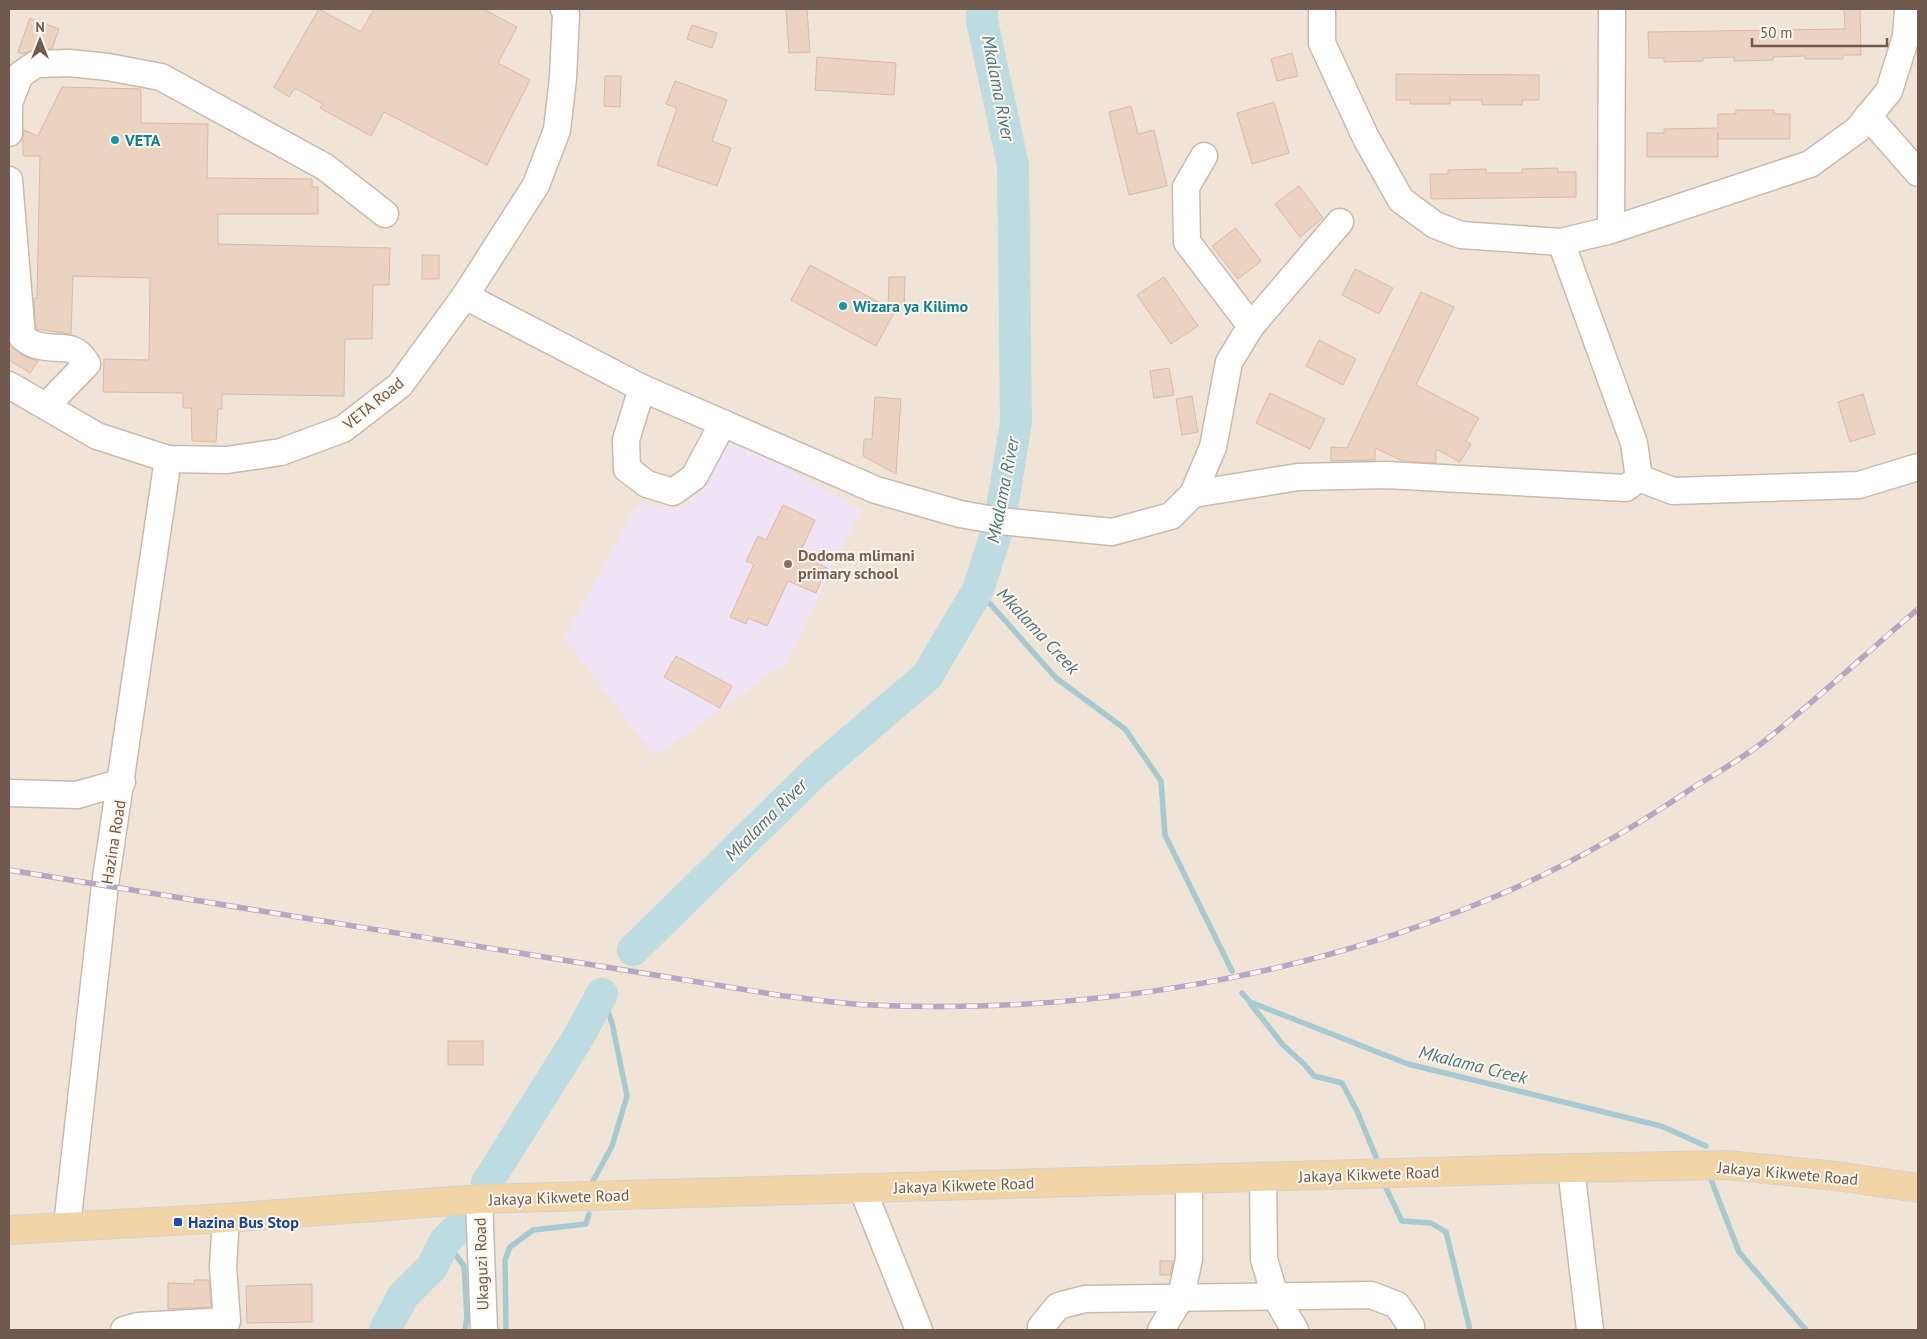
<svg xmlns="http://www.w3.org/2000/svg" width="1927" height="1339" font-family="'PT Sans',sans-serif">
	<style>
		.residential { fill: #f0e4d6 }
		.education { fill: #efe3f6 }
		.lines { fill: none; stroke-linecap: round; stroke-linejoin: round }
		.stream { stroke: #a5cad1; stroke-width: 5.5 }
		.river { stroke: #bddce1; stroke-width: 32 }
		.building { fill: #ecd2c1; stroke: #dcb9a3 }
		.minor-casing { stroke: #cabaae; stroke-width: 29 }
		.major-casing { stroke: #d7d1cd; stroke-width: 30 }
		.minor { stroke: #fff; stroke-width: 26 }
		.major { stroke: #f1d5a6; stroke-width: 28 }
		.rail-casing { stroke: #b5a6c2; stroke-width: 5.5 }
		.rail { stroke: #fdf6ec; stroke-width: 4; stroke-dasharray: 11; stroke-linecap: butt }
		.culture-dot { fill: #0f9aa8; stroke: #fdf6ec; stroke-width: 2 }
		.education-dot { fill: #8d6e63; stroke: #fdf6ec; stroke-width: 2 }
		.transit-dot { fill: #1a4fb4; stroke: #fdf6ec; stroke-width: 2 }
		.labels { text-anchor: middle; stroke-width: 4; stroke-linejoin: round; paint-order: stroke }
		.culture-label { font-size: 16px; font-weight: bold; fill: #0d838f; stroke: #fdf6ec; text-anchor: start }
		.street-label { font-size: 16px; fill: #705a4e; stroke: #fdf6ec }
		.education-label { font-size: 16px; font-weight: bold; fill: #785e54; stroke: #fdf6ec; text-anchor: start }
		.transit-label { font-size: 16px; font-weight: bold; fill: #164399; stroke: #fdf6ec; text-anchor: start }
		.water-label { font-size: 18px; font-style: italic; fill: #4b7880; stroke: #fdf6ec }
	</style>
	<rect width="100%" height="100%" fill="#faf2e6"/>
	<rect class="residential" x="9" y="9" width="1909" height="1321"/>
	<path class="education" d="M732,437L861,509L787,662L655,756L564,638L633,512L642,502L674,510L701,492Z"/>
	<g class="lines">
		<g class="stream">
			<path d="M978,590L1056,678L1125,729L1161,781L1165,835L1232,971"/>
			<path d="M1242,993L1250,1002L1408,1064L1661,1126L1706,1146"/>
			<path d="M1250,1003L1283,1045L1304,1064L1314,1076L1342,1083L1357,1111L1376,1157"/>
			<path d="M1710,1177L1739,1252L1806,1330"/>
			<path d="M593,1181L612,1146L627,1096L612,1023L602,994"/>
			<path d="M1385,1186L1402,1221L1431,1223L1446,1232L1470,1330"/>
			<path d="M445,1241L464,1266L467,1317L465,1330"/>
			<path d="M506,1330L505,1260L510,1247L533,1230L586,1224L589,1214"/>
		</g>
		<g class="river">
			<path d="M633,950L816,771L927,676L978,590L1000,521L1016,422L1013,165L982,21V9"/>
			<path d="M487,1183L576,1041L602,994"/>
			<path d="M385,1330L403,1296L432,1267L445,1241L461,1225"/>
		</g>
	</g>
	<g class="building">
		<path d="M319,9L361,32L374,9H483L517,27L498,63L530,80L487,165L384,112L371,136L320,108L323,104L297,89H294L289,97L274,87Z"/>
		<path d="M786,9H807L810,52L789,53Z"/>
		<path d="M1844,9H1860L1861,55H1843V59H1805V56L1773,57V60L1734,61V57L1703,58V61L1664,62V58H1649L1648,32L1845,29Z"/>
		<path d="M30,18L59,29L52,49H35L23,54L18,52Z"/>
		<path d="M692,25L717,33L712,48L687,39Z"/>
		<path d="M1292,53L1298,76L1277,81L1271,59Z"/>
		<path d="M817,57L896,63L894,95L815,90Z"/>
		<path d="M1396,74L1539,75V100H1522V105H1482V100H1450V104H1410V100H1396Z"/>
		<path d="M605,76H621L620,107L604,106Z"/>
		<path d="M675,81L727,100L712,141L731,148L717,186L657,165L677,108L666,104Z"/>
		<path d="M62,87L141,89V123L208,124L207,178L312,179V187H318V214H218V244L390,248L389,285H373L372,339H345L344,396L222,394V409H218L216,442L192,441L191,408H183V393L103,392L104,359L149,360L150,278L73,276L71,334L36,329L34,302V298H37L40,156H23V137L24,130L38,136Z"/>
		<path d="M1274,102L1289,153L1252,164L1237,113Z"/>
		<path d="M1131,106L1138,134L1154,130L1167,186L1129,195L1109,112Z"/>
		<path d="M1736,110H1774V114H1790V139H1718V133V157H1647V133H1664V129L1718,128V114H1736Z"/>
		<path d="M1558,168V172H1576V197L1431,199L1430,174H1448V170L1486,169V173H1522V169Z"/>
		<path d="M1299,186L1323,218L1300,237L1275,204Z"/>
		<path d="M1236,228L1261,261L1238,279L1212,246Z"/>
		<rect x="422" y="255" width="17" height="24"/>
		<path d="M810,265L895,311L876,346L791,300Z"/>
		<path d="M1355,269L1393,288L1379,314L1342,295Z"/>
		<path d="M889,277H905L904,306H888Z"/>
		<path d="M1164,277L1198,326L1171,344L1137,295Z"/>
		<path d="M1421,292L1454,307L1416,385L1479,418L1466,441L1471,444L1460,462L1436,449V463L1403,461L1375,448V460L1331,461V447L1347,448Z"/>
		<path d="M1319,340L1356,359L1343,385L1306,366Z"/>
		<path d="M9,344L23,356L38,361L30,373L9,360Z"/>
		<path d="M1169,368L1174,395L1154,398L1150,371Z"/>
		<path d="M1270,393L1325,419L1310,449L1256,423Z"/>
		<path d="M1863,394L1875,434L1850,442L1838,402Z"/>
		<path d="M1192,396L1198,432L1182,435L1176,399Z"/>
		<path d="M875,397L901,399L896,474L863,456L864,439H872Z"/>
		<path d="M783,505L815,520L799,555L827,568L816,593L788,581L767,626L748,618L746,624L730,617L754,564L746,561L758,536L766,540Z"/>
		<path d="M676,656L732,686L720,708L664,677Z"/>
		<rect x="448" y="1041" width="35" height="24"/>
		<path d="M1160,1261H1173L1170,1275H1160Z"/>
		<path d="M194,1280H209L211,1307L168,1309V1283L194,1284Z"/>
		<path d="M312,1284V1322L247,1323L246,1286Z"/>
	</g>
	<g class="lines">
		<g class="minor-casing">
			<g id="minor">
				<path d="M1322,9V43L1366,138L1401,200L1435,225L1461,235L1561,242L1611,230L1810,164L1857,130L1889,91L1906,37L1908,9"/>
				<path d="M1868,116L1918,173"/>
				<path d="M9,133V103L20,75L36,64L69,63L108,67L161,77L325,167L385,214"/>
				<path d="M1204,156L1186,187L1187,242L1251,326"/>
				<path d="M9,180L22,337C26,340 31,344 36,345C58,352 74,340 87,364L46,406"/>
				<path d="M1611,230L1612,9"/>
				<path d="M465,296L642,388L876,490L960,514L1000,521L1112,532L1171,516L1193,494L1213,447L1229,362L1251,326L1340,222"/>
				<path d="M9,385L97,436L168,459L227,460L281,452L343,429L400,385L465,296L536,185L557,130L563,78L566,14L564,9"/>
				<path d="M642,388L626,440L627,469L647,484L673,492L694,477L723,423"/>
				<path d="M1639,478L1673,491L1859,485L1918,467"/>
				<path d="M1193,494L1298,477L1386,475L1626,488L1639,478L1634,443L1561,242"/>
				<path d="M9,793L77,795L122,782"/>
				<path d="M1571,1168L1590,1330"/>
				<path d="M1263,1177L1264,1259L1275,1296L1295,1330"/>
				<path d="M862,1188L919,1330"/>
				<path d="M479,1199L484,1330"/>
				<path d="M67,1226L105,885L168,459"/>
				<path d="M124,1330L138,1326L227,1321L223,1267L226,1218"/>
				<path d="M1041,1330V1327L1058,1306L1085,1299L1371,1295L1397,1305L1411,1326V1330"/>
				<path d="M1161,1330L1181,1297L1189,1259V1179"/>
			</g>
		</g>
		<g class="major-casing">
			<path id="major" d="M9,1230L226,1218L479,1199L1571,1168L1727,1165L1836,1176L1918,1188"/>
		</g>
		<use href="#minor" class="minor"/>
		<use href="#major" class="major"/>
		<g class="rail-casing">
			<path id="rail" d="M9,870L784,996C813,999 842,1004 871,1005C1089,1015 1315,977 1515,888C1578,860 1638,825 1694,787C1717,773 1741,759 1762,743C1816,701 1866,653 1918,609"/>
		</g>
		<use href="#rail" class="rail"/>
	</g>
	<g class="culture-dot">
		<circle cx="115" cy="140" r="5"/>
		<circle cx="843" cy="306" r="5"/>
	</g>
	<circle class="education-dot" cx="788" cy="564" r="5"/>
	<rect class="transit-dot" x="173" y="1217" width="10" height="10" rx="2.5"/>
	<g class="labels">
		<g class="culture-label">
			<text x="125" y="146">VETA</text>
			<text x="853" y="312">Wizara ya Kilimo</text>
		</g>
		<g class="street-label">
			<text transform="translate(373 403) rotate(-39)" y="6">VETA Road</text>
			<text transform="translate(113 842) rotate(-81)" y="6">Hazina Road</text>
			<text transform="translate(1788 1173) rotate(5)" y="6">Jakaya Kikwete Road</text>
			<text transform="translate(1369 1174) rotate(-2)" y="6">Jakaya Kikwete Road</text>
			<text transform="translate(964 1185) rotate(-2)" y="6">Jakaya Kikwete Road</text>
			<text transform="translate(559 1197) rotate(-2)" y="6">Jakaya Kikwete Road</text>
			<text transform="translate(481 1264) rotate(-92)" y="6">Ukaguzi Road</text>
		</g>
		<g class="education-label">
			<text x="798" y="561">Dodoma mlimani<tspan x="798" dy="18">primary school</tspan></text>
		</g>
		<g class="transit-label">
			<text x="188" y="1228">Hazina Bus Stop</text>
		</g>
		<g class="water-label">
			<text transform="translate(998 88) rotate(79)" y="6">Mkalama River</text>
			<text transform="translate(1003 490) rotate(-79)" y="6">Mkalama River</text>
			<text transform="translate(1038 631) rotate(47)" y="6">Mkalama Creek</text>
			<text transform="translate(766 820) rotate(-45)" y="6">Mkalama River</text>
			<text transform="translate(1473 1065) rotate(14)" y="6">Mkalama Creek</text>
		</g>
	</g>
	<rect width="1927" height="1339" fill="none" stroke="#705a4e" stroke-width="20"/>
	<g transform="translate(40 40)" stroke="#fdf6ec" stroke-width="4" paint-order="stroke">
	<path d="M0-4L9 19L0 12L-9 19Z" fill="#705a4e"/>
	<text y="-8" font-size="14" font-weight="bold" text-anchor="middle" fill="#705a4e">N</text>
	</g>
	<path d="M1752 38v8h135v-8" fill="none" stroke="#705a4e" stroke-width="2.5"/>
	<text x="1760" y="38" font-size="15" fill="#705a4e" stroke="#fdf6ec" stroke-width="4" paint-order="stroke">50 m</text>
</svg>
